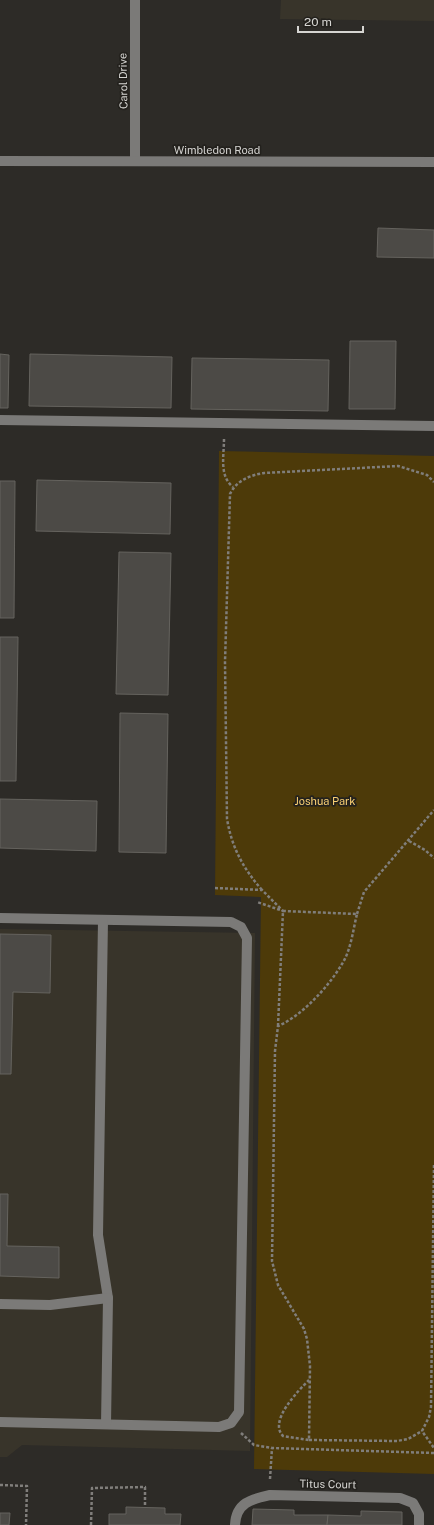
<svg xmlns="http://www.w3.org/2000/svg" width="434" height="1525" font-family="'Public Sans',sans-serif">
	<style>
		.built { fill: #38342a }
		.green { fill: #4d3a09 }
		.building { fill: #4c4a46; stroke: #65635e }
		.lines { fill: none; stroke-linecap: round; stroke-linejoin: round }
		.path { stroke: #807e7b; stroke-width: 2.5; stroke-dasharray: 3 2; stroke-linecap: butt }
		.minor { stroke: #7b7a78; stroke-width: 10 }
		.labels { text-anchor: middle; stroke-width: 3.5; stroke-linejoin: round; paint-order: stroke }
		.street-label { font-size: 11px; fill: #d6d5d2; stroke: #23211d }
		.park-label { font-size: 11px; fill: #fbd174; stroke: #23211d }
	</style>
	<rect width="100%" height="100%" fill="#2d2b27"/>
	<g class="built">
		<path d="M281,0H434V21L280,19Z"/>
		<path d="M0,929L255,933L250,1451L22,1445L7,1457H0Z"/>
	</g>
	<path class="green" d="M219,451L434,456V1474L254,1469L261,897L215,895Z"/>
	<g class="building">
		<path d="M378,228L434,230V258L377,257Z"/>
		<path d="M350,341H396L395,409H349Z"/>
		<path d="M0,354L9,355L8,408H0Z"/>
		<path d="M30,354L172,357L171,408L29,406Z"/>
		<path d="M192,358L329,360L328,411L191,409Z"/>
		<path d="M37,480L171,483L170,534L36,531Z"/>
		<path d="M0,481H15L14,618H0Z"/>
		<path d="M119,552L171,553L168,695L116,694Z"/>
		<path d="M0,637H18L16,781H0Z"/>
		<path d="M120,713L168,714L166,853L119,852Z"/>
		<path d="M0,799L97,801L96,851L0,848Z"/>
		<path d="M0,934L51,935L50,993L13,992L11,1074H0Z"/>
		<path d="M0,1194H8L7,1246L59,1247V1278L0,1276Z"/>
		<path d="M126,1507L165,1508V1514H181L180,1525H109V1514H126Z"/>
		<path d="M253,1509L294,1510V1515H328L327,1525H252Z"/>
		<path d="M361,1511L402,1512V1525H327L328,1515L361,1516Z"/>
		<path d="M0,1513H10L9,1525H0Z"/>
	</g>
	<g class="lines">
		<g class="path">
			<path d="M224,439C224,456 219,476 233,487"/>
			<path d="M409,841L425,850L434,858"/>
			<path d="M215,888L262,890L283,911L257,902"/>
			<path d="M262,890C243,868 232,848 227,819L225,662L230,494C236,481 250,475 264,473L398,466L427,475L434,482"/>
			<path d="M357,914L364,892L434,810"/>
			<path d="M278,1026L283,911L357,914C353,930 351,950 342,964C329,986 302,1016 278,1026L275,1051L272,1261L278,1285L304,1329L307,1339L310,1366L309,1440L283,1436C268,1421 299,1390 309,1380"/>
			<path d="M434,1165L431,1407L429,1417L422,1431L434,1448"/>
			<path d="M241,1433L254,1445L272,1448L434,1453"/>
			<path d="M309,1440L397,1441L408,1439L422,1431"/>
			<path d="M270,1479L272,1448"/>
			<path d="M0,1485L27,1486L26,1525"/>
			<path d="M91,1525L92,1488L145,1487V1507"/>
		</g>
		<g class="minor">
			<path d="M135,0V161"/>
			<path d="M0,161L434,162"/>
			<path d="M0,420L434,426"/>
			<path d="M0,918L231,922L241,927L247,938L239,1412L231,1423L219,1427L0,1422"/>
			<path d="M103,920L98,1235L108,1298L106,1424"/>
			<path d="M0,1304L50,1305L108,1298"/>
			<path d="M235,1525C236,1503 251,1499 270,1495L400,1498L413,1503L419,1514V1525"/>
		</g>
	</g>
	<g class="labels">
		<g class="street-label">
			<text transform="translate(123 81) rotate(-91)" y="4">Carol Drive</text>
			<text x="217" y="154">Wimbledon Road</text>
			<text transform="translate(328 1484) rotate(1)" y="4">Titus Court</text>
		</g>
		<g class="park-label">
			<text x="325" y="805">Joshua Park</text>
		</g>
	</g>
	<path d="M298 26v6h65v-6" fill="none" stroke="#d6d5d2" stroke-width="2"/>
	<text x="304" y="26" font-size="12" fill="#d6d5d2" stroke="#23211d" stroke-width="3" paint-order="stroke">20 m</text>
</svg>
